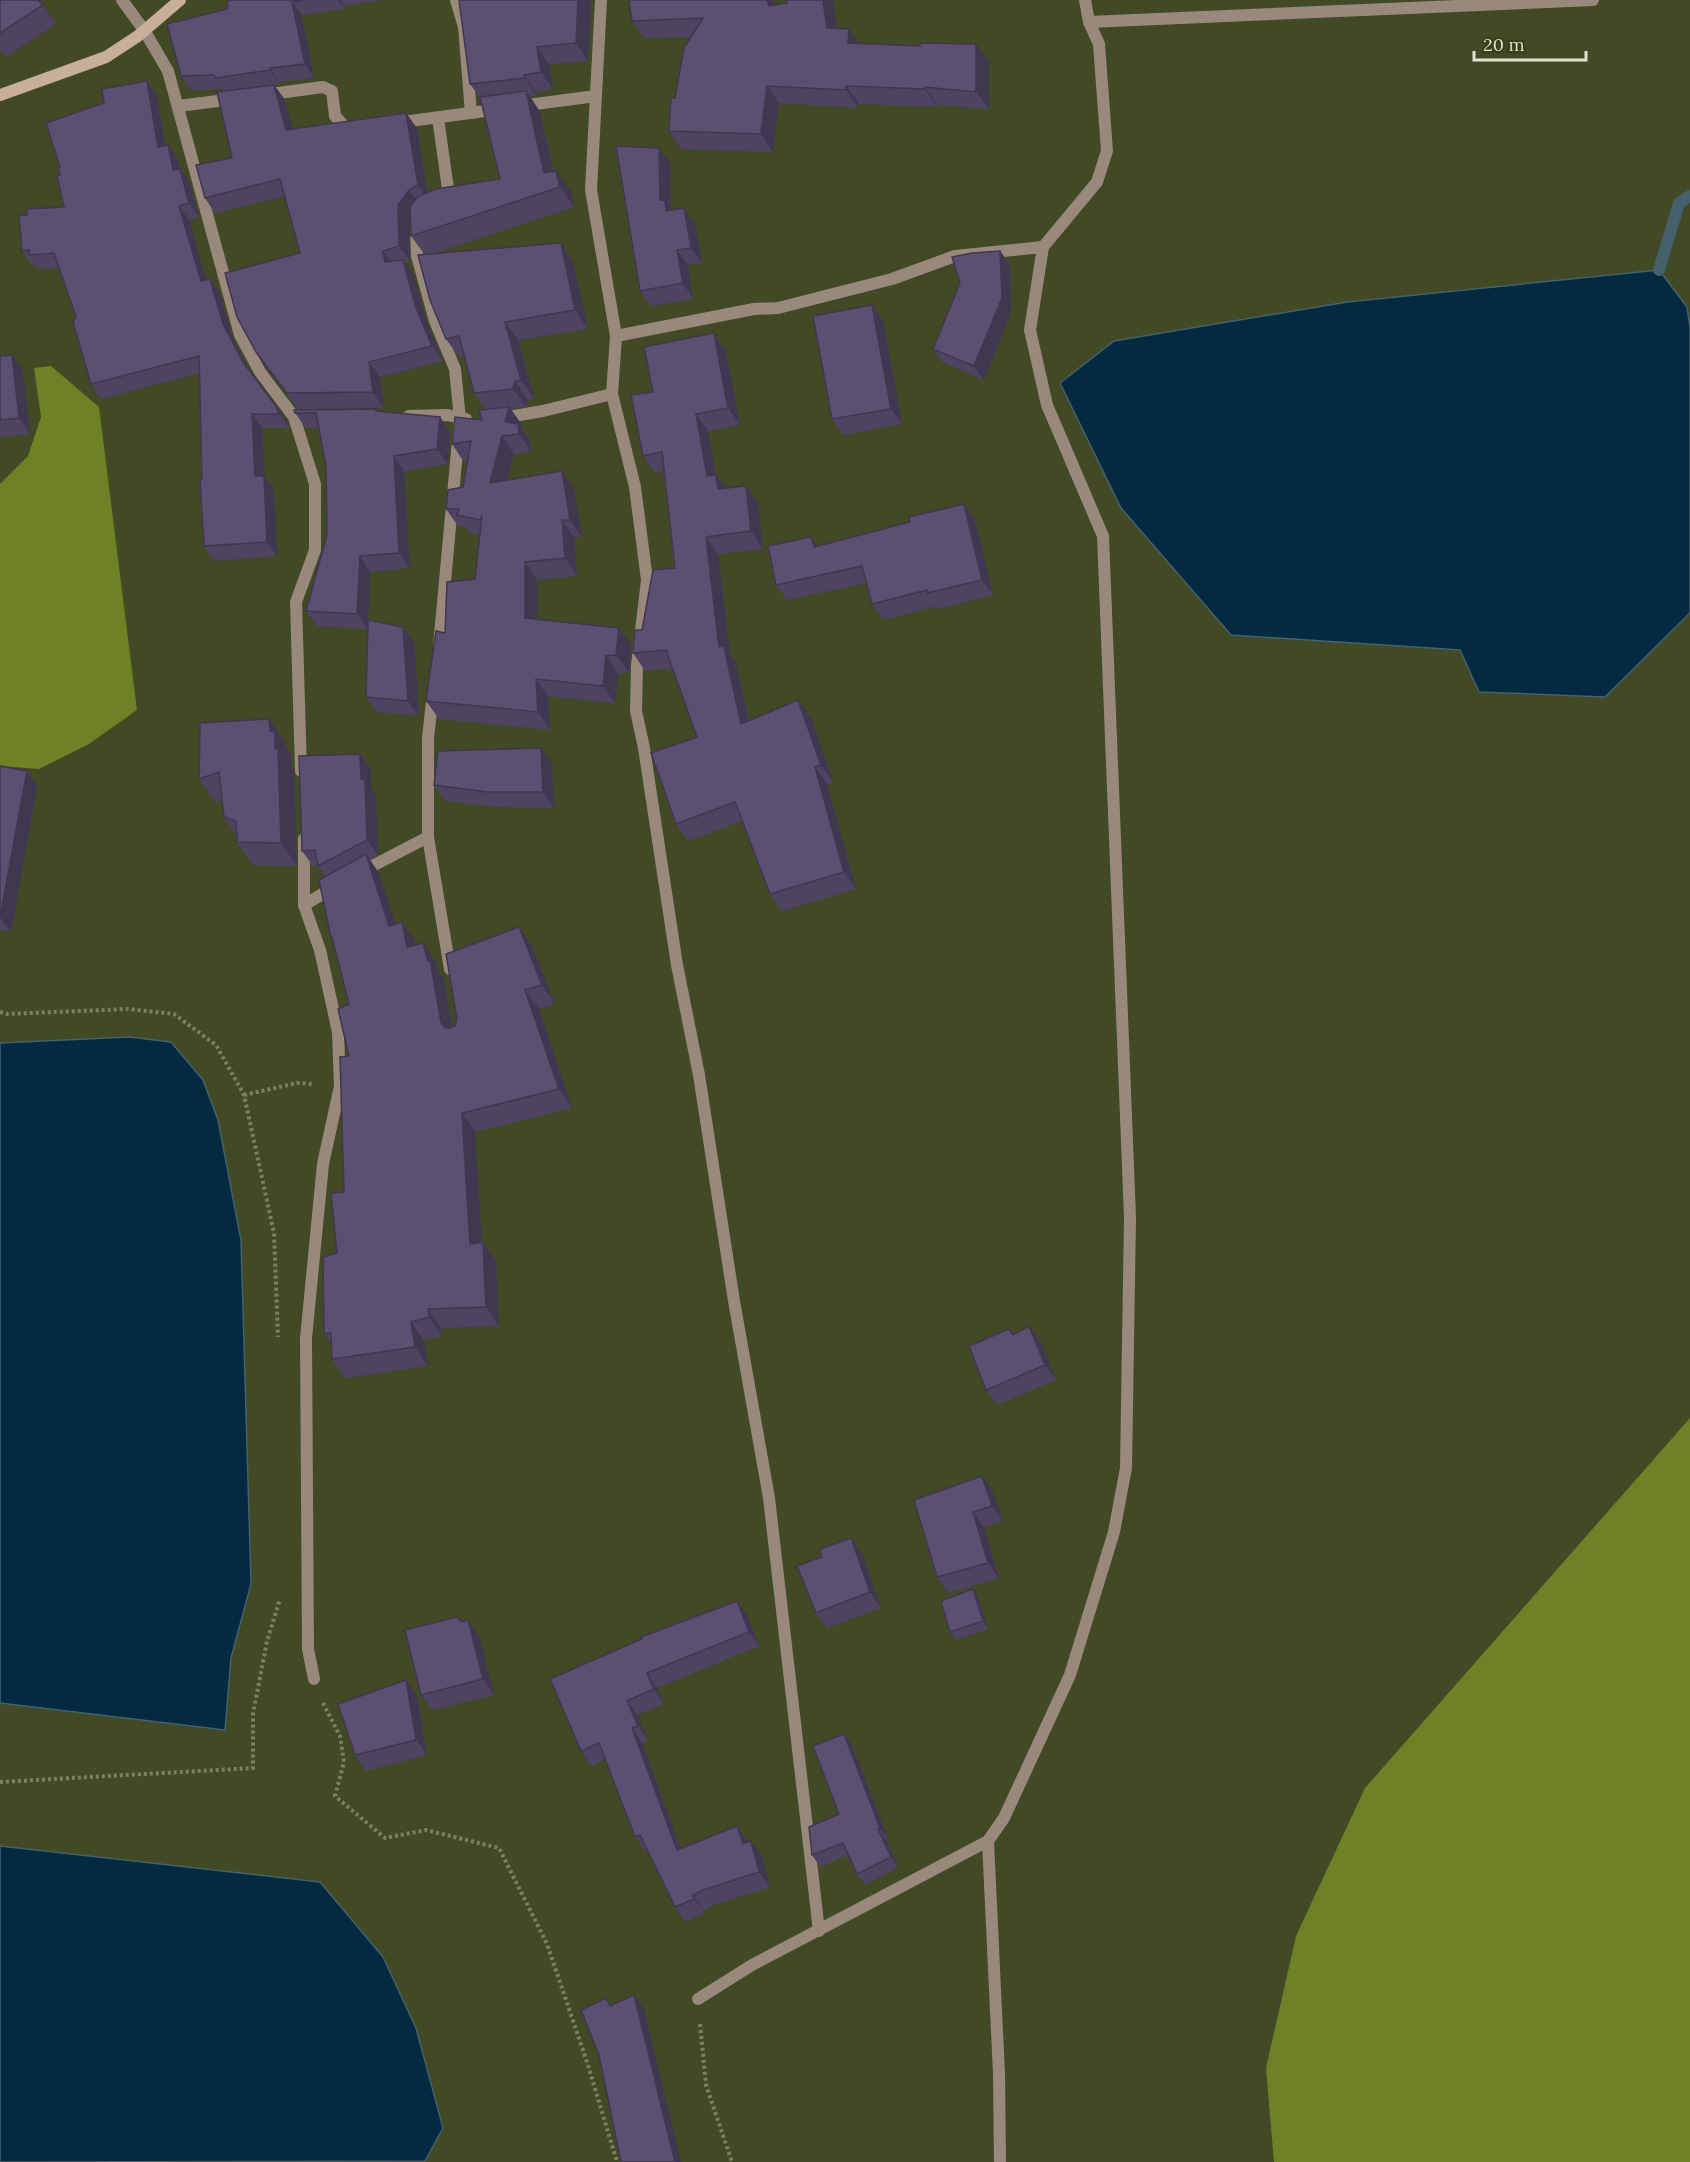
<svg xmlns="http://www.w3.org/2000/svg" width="1690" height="2162" font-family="Lora,serif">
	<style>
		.forest { fill: #6f8125 }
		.water { fill: #042a41; stroke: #45616b; stroke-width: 1.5 }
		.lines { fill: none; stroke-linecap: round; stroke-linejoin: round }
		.stream { stroke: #45616b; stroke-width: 12 }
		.path { stroke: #7a8162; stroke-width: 4; stroke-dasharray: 3 3; stroke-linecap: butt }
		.lane { stroke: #99897d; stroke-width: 12 }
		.street { stroke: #99897d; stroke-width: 12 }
		.secondary { stroke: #c7af9b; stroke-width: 12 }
		.wall { fill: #4e4462 }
		.shaded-wall { fill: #403750 }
		.building { fill: #5b4f72; stroke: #403750; stroke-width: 1.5 }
	</style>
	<rect width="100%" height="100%" fill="#414925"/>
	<g class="forest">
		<path d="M51,366L99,407L137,710L89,744L39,769L0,766V484L28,456L41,417L34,368Z"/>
		<path d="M1690,1418V2162H1274L1266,2068L1296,1936L1365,1788Z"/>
	</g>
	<g class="water">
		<path d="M1659,270L1687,307L1690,328V613L1605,697L1479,692L1460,650L1231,635L1121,508L1060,383L1114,341L1347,302Z"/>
		<path d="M129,1037L171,1042L203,1080L218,1120L241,1240L251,1584L231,1658L225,1730L0,1703V1043Z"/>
		<path d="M0,1846L320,1882L383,1957L416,2028L443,2128L425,2161L0,2162Z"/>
	</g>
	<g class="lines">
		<path class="stream" d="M1659,270L1679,203L1690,196"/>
		<g class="path">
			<path d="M0,1012L8,1014L128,1009L174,1014L216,1045L244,1095L274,1233L278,1337"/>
			<path d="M244,1095L297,1083L313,1084"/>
			<path d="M323,1703L340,1736L344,1762L335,1796L385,1838L426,1830L499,1848L547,1944L587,2062L617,2162"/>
			<path d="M0,1782L253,1768V1714L267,1641L280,1599"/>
			<path d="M700,2024L706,2085L732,2162"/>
		</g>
		<path class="lane" d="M428,837L450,969"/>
		<g class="street">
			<path d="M122,0L144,30L168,71L240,335L260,372L294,417L315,484V550L296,602L301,771"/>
			<path d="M456,0L464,27L471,113"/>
			<path d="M601,0L591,190L616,336L612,394L635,487L647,580L637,665L636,711L644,748L677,965L699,1075L734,1301L769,1498L819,1931"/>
			<path d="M1089,22L1593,0"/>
			<path d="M263,95L323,87L332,91L335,116L347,129L351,128"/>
			<path d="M178,106L234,99"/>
			<path d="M520,106L596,96"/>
			<path d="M438,118L448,189L446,202"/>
			<path d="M395,123L500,109"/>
			<path d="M416,230L417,256L435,321L455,369L460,419L439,646"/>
			<path d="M616,336L754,309L778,308L892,279L955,256L1043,247"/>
			<path d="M409,416L447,415L466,419"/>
			<path d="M502,418L543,411L612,394"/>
			<path d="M304,839V905L320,950L338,1032L340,1086L323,1164L306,1338L308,1649L314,1679"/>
			<path d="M359,873L428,837V738L433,693"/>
			<path d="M304,905L336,886"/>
			<path d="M988,1841L999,2074L1000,2162"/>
			<path d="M698,1999L752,1965L988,1841L1004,1818L1070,1675L1114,1532L1126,1468L1130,1217L1103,536L1047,405L1030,330L1043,247L1097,182L1107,151L1099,44L1089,22L1085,0"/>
		</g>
		<path class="secondary" d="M0,95L106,57L138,36L180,0"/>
	</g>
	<g class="wall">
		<path d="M0,0L43,5L56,24L6,57L0,49Z"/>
		<path d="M228,0H386L344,5L345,9L302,15L314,78L279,82L280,84L274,85L285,100L292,129L417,128L427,193L500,179L481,99L470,84L459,0H591L588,61L549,64L553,89L536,92L537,96H530L540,112L554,171L571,191L574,207L432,254L573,262L588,329L518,340L534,398L528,400L526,407L511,409L522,425L521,427L530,441L531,451L514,454L507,480L574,489L582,537H574L577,576L537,580V619L631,645L629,672L618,674L615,703L548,696L550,730L439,719L426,701L445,633L475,579L480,535L470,533L465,526H458L446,509L463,487L467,461L464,462L452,444L482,420L486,410L474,393L464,356L459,357L446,339L425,255L411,236V219L409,221L410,261L405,263L414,275L427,323L443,361L380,377L384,408L298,409L256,352L300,253L285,196L215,213L205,198L232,158L225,91L223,89L191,90L181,76L227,9Z"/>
		<path d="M786,0H833L837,28L859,43L989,62V109L937,105V107L859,104L858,108L779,103L773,152L681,149L669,131L675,98L691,37L644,38L632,21L776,5L787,3Z"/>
		<path d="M147,81L157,96L165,146L178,159L180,169L190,183L199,217L189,220L206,280L210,279L220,293L233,339L251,372L287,421L289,428H262L265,477L274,490L277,556L214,561L204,546L200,373L101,399L91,384L76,317L59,268L39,269L36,265H32L22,251L27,215L64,207L60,175V167L104,103Z"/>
		<path d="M659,148L670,163V208L672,210L695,224L702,263L688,265L693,299L651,306L640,291Z"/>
		<path d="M1000,251L1010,265L1011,312L984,380L942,362L933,349Z"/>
		<path d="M872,305L883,321L902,424L843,435L832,419Z"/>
		<path d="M714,333L726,351L740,425L708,431L716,475L726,488L746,486L758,503L763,549L718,554L730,653L736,663L749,721L811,717L833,782L827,784L856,889L782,911L770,894L742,821L688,841L676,824L697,737L673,668L645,671L633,653L642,630L675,568L664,471L655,473L643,456L653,392Z"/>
		<path d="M0,356L23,371L30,434L0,437Z"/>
		<path d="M377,411L440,417L450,433L448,464L404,471L410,568L370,572L368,620L403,627L414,642L419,716L377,712L366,697L367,629L317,626L306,611L327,535L326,467L319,428H306L295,413Z"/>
		<path d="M975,519L993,595L938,609L936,606L883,620L872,604L866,583L787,600L776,585L818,546Z"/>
		<path d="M269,719L285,742L286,747L291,754V768L294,772L297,866L253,865L237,842V836L224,817L222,800L215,802L199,779Z"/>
		<path d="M360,754L371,769V789L376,796L378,855L370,860L379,873L395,924L402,922L415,941L416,945L436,962L439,973L444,979L452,1027L455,1026L532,946L555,1004L539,1009L572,1108L475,1132L482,1242L496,1261L499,1326L441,1328L442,1336L424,1340L428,1366L345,1378L332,1359L331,1343L324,1333L337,1253L344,1192L349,1056V1004L334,942L331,938L325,877L318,866H313L302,851Z"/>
		<path d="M552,763L554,808L498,807L445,801L434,785Z"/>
		<path d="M0,766L27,771L37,786L11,932L0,930Z"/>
		<path d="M1029,1326L1040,1341L1056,1380L997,1405L986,1390L1014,1335Z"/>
		<path d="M982,1476L993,1492L1003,1521L984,1527L999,1578L948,1593L937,1577Z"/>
		<path d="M862,1554L881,1608L827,1628L816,1613L822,1557Z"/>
		<path d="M973,1589L978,1597L988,1629L956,1640L950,1632Z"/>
		<path d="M748,1616L759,1646L657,1688L664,1704L637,1715L648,1740L642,1743L681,1849L747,1841L762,1856L770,1887L713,1905L703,1910L705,1913L685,1922L675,1907L648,1851H645L635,1837L606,1759L591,1766L581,1751L550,1679Z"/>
		<path d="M462,1622L479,1636L494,1695L432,1710L421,1695Z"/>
		<path d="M417,1696L427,1755L366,1771L355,1755Z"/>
		<path d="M852,1745L888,1839L886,1840L898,1868L865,1885L857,1874L848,1855L820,1867L812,1855L839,1814Z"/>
	</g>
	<g class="shaded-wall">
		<path d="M338,0H341L344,5L345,9Z"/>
		<path d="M578,0H591L588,61L576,43Z"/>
		<path d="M767,0H774L782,24L769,6Z"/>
		<path d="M823,0H833L840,46L827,28Z"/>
		<path d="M292,2L302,15L314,78L305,64Z"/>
		<path d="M849,29L861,47L848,43Z"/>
		<path d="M976,44L989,62V109L976,92Z"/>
		<path d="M537,47L549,64L553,89L541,72Z"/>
		<path d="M270,68L279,82L280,84L270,70Z"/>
		<path d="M524,75L536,92L537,96L525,78Z"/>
		<path d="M147,81L157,96L168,162L158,147Z"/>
		<path d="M274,85L285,100L297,145L286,130Z"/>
		<path d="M767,86L779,103L773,152L761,134Z"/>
		<path d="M846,86L859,104L858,108L846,90Z"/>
		<path d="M925,87L937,105V107L925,89Z"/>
		<path d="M526,91L540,112L557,188L544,173Z"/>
		<path d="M406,113L417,128L429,201L418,185Z"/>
		<path d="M168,145L178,159L180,169L190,183L199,217L189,203L173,170Z"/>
		<path d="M659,148L670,163V208L675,215L677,227L660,200Z"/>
		<path d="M556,171L571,191L574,207L560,187Z"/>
		<path d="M409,190L420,206L409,221L410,261L399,246L398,205Z"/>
		<path d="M179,206L189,220L211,296L201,281Z"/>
		<path d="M684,208L695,224L702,263L691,248Z"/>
		<path d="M561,243L573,262L588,329L575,310Z"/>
		<path d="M677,250L688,265L693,299L683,283Z"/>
		<path d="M383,251L394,267L385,262Z"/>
		<path d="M1000,251L1010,265L1011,312L984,380L974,366Z"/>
		<path d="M403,260L414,275L427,323L443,361L432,346L416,308Z"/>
		<path d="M210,279L220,293L233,339L253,376L243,362L223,324Z"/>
		<path d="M872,305L883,321L902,424L891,409Z"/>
		<path d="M505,322L518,340L534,398L521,380Z"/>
		<path d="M714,333L726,351L740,425L728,408Z"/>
		<path d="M12,355L23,371L30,434L19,418Z"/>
		<path d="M369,362L380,377L384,408L373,392Z"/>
		<path d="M515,381L528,400L526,407L513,389Z"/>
		<path d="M276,406L287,421L289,428L279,414Z"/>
		<path d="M509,407L522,425L521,427L530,441L531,451L519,434L505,422Z"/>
		<path d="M252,414L262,428L265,477L274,490L277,556L267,542L255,476Z"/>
		<path d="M696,414L708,431L717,483L716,475L729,492L730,506L707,476Z"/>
		<path d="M440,417L450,433L448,464L437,449Z"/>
		<path d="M502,436L514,454L502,500L490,483Z"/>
		<path d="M394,456L404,471L410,568L399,553Z"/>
		<path d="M562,471L574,489L582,537L570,520Z"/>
		<path d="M746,486L758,503L763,549L751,531Z"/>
		<path d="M964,504L975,519L993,595L982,580Z"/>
		<path d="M562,520L574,537L577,576L565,558Z"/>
		<path d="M706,537L718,554L730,653L736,663L753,742L741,724L719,647Z"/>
		<path d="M811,537L822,552L814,547Z"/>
		<path d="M360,556L370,572L368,629L357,614Z"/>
		<path d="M525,562L537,580V635L525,618Z"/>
		<path d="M403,627L414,642L419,716L408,701Z"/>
		<path d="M619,628L631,645L629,672L616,655Z"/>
		<path d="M606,656L618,674L615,703L603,686Z"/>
		<path d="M536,679L548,696L550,730L538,712Z"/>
		<path d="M798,700L811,717L833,782L821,765Z"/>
		<path d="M269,719L285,742L286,747L291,754V768L294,772L297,866L281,843L275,749L270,731Z"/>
		<path d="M541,748L552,763L554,808L543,792Z"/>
		<path d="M360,754L371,769V789L376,796L378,855L367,840L361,779Z"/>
		<path d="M815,767L827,784L856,889L844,872Z"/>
		<path d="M27,771L37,786L11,932L0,917Z"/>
		<path d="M366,854L379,873L402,944L389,926Z"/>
		<path d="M402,922L415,941L420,965L407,947Z"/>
		<path d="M519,927L532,946L555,1004L542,985Z"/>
		<path d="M423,943L436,962L439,973L444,979L454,1041L441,1022Z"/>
		<path d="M525,990L539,1009L572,1108L559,1089Z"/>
		<path d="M462,1113L475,1132L483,1262L470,1244Z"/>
		<path d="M483,1242L496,1261L499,1326L486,1307Z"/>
		<path d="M428,1309L441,1328L442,1336L429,1317Z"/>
		<path d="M411,1322L424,1340L428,1366L415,1347Z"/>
		<path d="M1029,1326L1040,1341L1056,1380L1045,1365Z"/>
		<path d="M982,1476L993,1492L1003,1521L992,1506Z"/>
		<path d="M973,1512L984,1527L999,1578L988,1563Z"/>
		<path d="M851,1538L862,1554L881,1608L870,1592Z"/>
		<path d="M973,1589L978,1597L988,1629L983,1621Z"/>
		<path d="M737,1601L748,1616L759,1646L749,1632Z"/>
		<path d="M468,1620L479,1636L494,1695L483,1679Z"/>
		<path d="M647,1673L657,1688L664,1704L654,1689Z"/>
		<path d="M406,1680L417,1696L427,1755L416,1740Z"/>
		<path d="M627,1701L637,1715L648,1740L638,1726Z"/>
		<path d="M632,1728L642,1743L687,1865L677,1850Z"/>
		<path d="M844,1734L852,1745L888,1839L880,1828Z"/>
		<path d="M737,1826L747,1841L754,1858L743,1843Z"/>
		<path d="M878,1829L886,1840L898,1868L891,1857Z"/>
		<path d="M751,1841L762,1856L770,1887L759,1872Z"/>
		<path d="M693,1895L705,1913L694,1899Z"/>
		<path d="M634,1995L644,2009L681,2162H675Z"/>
	</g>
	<g class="building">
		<path d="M0,0H38L43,5L0,33Z"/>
		<path d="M228,0H303L292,2L305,64L270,68V70L215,78L214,75L181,76L167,24L227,9Z"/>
		<path d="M459,0H578L576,43L537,47L541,72L524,75L525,78L470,84Z"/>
		<path d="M629,0H767L769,6L787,3L786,0H823L827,28L849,29L848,43L920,46V43L976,44V92L925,87V89L846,86V90L767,86L761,134L669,131L671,98H675L684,48L703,18L632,21Z"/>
		<path d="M147,81L158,147L168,145L173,170L180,169L189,203L179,206L201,281L210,279L223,324L243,362L276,406L279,414H252L255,476H264L267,542L204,546L200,479H202L199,356L91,384L73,322L76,317L54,253L29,255V250L22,251L19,215H27V209L64,207L57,176L60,175L58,167H60L46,123L104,103L102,89Z"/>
		<path d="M274,85L286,130L406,113L418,185L409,190L398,205L399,246L383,251L385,262L403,260L416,308L432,346L369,362L373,392L287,393L256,352L237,317L225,273L300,253L280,179L205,198L196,165L232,158L217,92Z"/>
		<path d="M526,91L544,173L556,171L560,187L411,236L410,207L417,197L436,189L500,179L480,97Z"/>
		<path d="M616,146L659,148L660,200H665L666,211L684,208L691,248L677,250L683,283L640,291Z"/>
		<path d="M561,243L575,310L505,322L521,380L515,381L513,389L474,393L459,336L446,339L430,300L418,255Z"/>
		<path d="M1000,251L1002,298L974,366L933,349L960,283L952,257L972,253Z"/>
		<path d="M872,305L891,409L832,419L813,316Z"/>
		<path d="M714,333L728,408L696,414L707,476L716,475L718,489L746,486L751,531L706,537L719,647L724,646L741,724L798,700L821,765L815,767L844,872L770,894L735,802L676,824L651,753L697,737L666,650L633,653L635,630H642L653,570L675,568L662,452L643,456L631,395L653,392L644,347Z"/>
		<path d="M12,355L19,418L0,420V356Z"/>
		<path d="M509,407L505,422L518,424L519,434L502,436L490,483L562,471L570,520H562L565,558L525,562V618L619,628L616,655L606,656L603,686L536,679L538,712L426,701L436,631L445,633L447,582L475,579L482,515L480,520L457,515L459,509H446L448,490L463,487L471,441L452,444L455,417L482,420L479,410Z"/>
		<path d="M376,409V411L440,417L437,449L394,456L399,553L360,556L357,614L306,611L327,535L326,467L316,413H295L294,410Z"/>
		<path d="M964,504L982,580L927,593V590L872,604L862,566L776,585L768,546L811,537L814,547L910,522L909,517Z"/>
		<path d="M368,620L403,627L408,701L366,697Z"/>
		<path d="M269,719L270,731L275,732V749H278L281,843L237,842L236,821L224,817L219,772L199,779L200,723Z"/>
		<path d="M541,748L543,792H487L434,785L438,751Z"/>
		<path d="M360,754L361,779L365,780L367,840L318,866L315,850L302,851L299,756Z"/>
		<path d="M0,766L27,771L0,917Z"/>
		<path d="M366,854L389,926L402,922L407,947L423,943L428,961L430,960L441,1022L445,1028H450L455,1026L457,1019L446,954L519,927L542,985L525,990L559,1089L462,1113L470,1244L483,1242L486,1307L428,1309L429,1317L411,1322L415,1347L332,1359L331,1333H324L323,1257L337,1253L331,1193L344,1192L340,1057L349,1056L338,1009L349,1004L332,937L331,938L319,880Z"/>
		<path d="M1029,1326L1045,1365L986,1390L969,1346L1009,1329L1013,1335Z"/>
		<path d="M982,1476L992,1506L973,1512L988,1563L937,1577L914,1500Z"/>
		<path d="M851,1538L870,1592L816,1613L797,1566L822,1557L820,1549Z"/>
		<path d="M973,1589L983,1621L950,1632L941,1601Z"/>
		<path d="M737,1601L749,1632L647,1673L654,1689L627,1701L638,1726L632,1728L677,1850L737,1826L743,1843L751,1841L759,1872L703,1890L693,1895L694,1899L675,1907L640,1835L635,1837L599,1743L581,1751L550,1679L642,1639L641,1637Z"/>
		<path d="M457,1617L462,1622L468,1620L483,1679L421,1695L405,1630Z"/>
		<path d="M406,1680L416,1740L355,1755L338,1704Z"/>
		<path d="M844,1734L880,1828L878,1829L891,1857L857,1874L843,1843L812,1855L809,1827L839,1814L813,1746Z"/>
		<path d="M634,1995L675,2162H621L599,2055L581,2010L606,1998L610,2006Z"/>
	</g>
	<path d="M1474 51v9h112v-9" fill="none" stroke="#dce2cd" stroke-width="3"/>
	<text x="1483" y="51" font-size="18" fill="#dce2cd" stroke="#363f1a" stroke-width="4.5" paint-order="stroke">20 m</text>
</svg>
